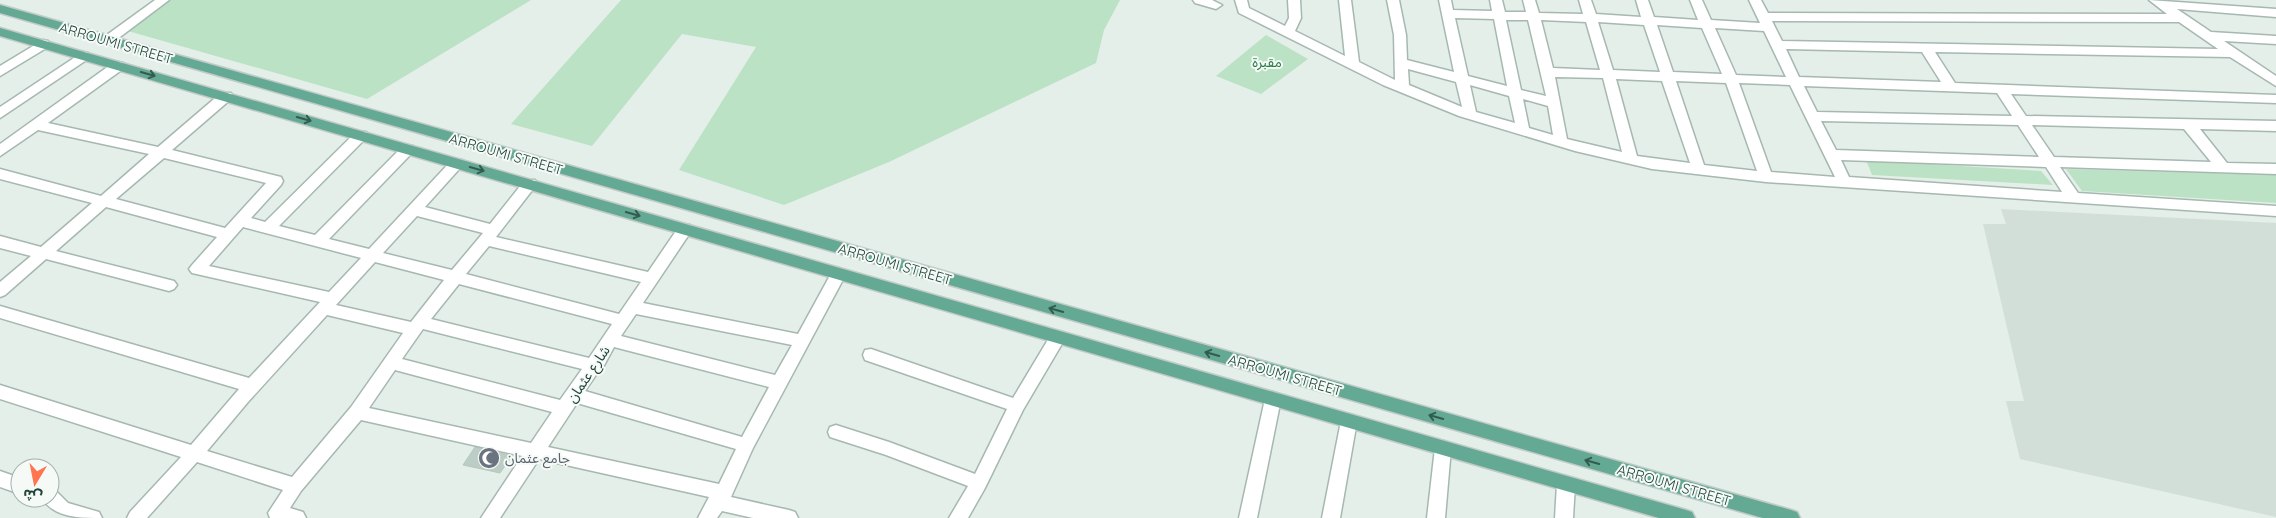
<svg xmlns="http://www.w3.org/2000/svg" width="2276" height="518" font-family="Quicksand,'Noto Sans Arabic',sans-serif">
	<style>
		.built { fill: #d2dfd8 }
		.green { fill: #bbe2c4 }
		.building { fill: #bbcdc5; stroke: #b5c9c0 }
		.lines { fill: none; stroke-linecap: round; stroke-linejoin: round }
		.minor-casing { stroke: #a6b8b0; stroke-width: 3 }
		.major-casing { stroke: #c1cac7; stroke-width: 3 }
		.minor { fill: #fff; fill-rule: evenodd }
		.major { fill: #64a994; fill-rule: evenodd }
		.oneway { stroke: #325c4f }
		.labels { text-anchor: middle; stroke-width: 4; stroke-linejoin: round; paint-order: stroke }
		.street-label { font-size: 14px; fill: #214338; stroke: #f5faf7 }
		.park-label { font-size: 14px; fill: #277e45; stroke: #f5faf7 }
		.worship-label { font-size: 14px; fill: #5b616d; stroke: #f5faf7; text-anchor: start }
	</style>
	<rect width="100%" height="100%" fill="#e4efe9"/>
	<path class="built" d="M2001,209L2276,223V517L2020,459L2006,401H2024L1983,224H2006Z"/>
	<g class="green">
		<path d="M170,0H531L367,99L128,31Z"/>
		<path d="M621,0H1120L1104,30L1096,63L889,162L784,205L679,170L756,47L682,34L592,146L511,124Z"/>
		<path d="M1266,35L1308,59L1261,94L1216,76Z"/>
		<path d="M1866,160L2041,171L2053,185L1872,175Z"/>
		<path d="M2066,169L2276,175V203L2082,191Z"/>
	</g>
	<path class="building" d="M475,447L512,456L500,473L463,465Z"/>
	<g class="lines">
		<g class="minor-casing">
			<g id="minor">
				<path d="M155,0H169L112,43H104L102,40L104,37Z"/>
				<path d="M1193,0H1212L1222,5L1216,9L1195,3Z"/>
				<path d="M1235,0H1247L1249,8L1285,26L1289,18L1288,0H1300L1301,18L1295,31L1345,56L1339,0H1351L1359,62L1395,80L1394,35L1387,0H1399L1406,35L1407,60L1454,72L1439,0H1451L1453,10L1492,11L1490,0H1502L1505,12H1526L1523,0H1535L1539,13L1583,14L1579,0H1591L1596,14L1641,17L1636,0H1648L1654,17L1698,20L1690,0H1702L1711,20L1760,23L1749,0H1761L1768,13L2167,14L2149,0L2276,9V17L2177,9L2211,32L2276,36V44L2224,41L2276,76V86L2230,57L1935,52L1955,83L2276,95V103L2011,94L2026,116L2276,121V131L2200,129L2227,163L2276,164V174L2060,167L2078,193L2276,206V216L1766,182L1652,169L1575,151L1459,116L1383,85L1239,13ZM1455,18L1494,19L1507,86L1468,76ZM1506,20H1528L1546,96L1521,90ZM1541,20L1586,22L1600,70L1553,68ZM1772,21L2179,22L2218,49L1782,41ZM1598,22L1644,25L1660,72L1613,70ZM1657,25L1702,28L1722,74L1673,72ZM1715,28L1764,31L1786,77L1736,75ZM1786,49L1922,52L1941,82L1799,77ZM1408,69L1456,82L1462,107L1409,85ZM1555,77L1603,78L1622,152L1567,139ZM1616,79L1662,81L1690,163L1637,156ZM1676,81L1726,83L1757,171L1704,165ZM1739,83L1790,85L1835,177L1771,172ZM1470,85L1509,96L1515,123L1476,112ZM1804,86L1997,93L2012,116L1817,112ZM1523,99L1548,106L1553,135L1529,128ZM1821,121L2018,125L2039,157L1836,150ZM2032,125L2184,129L2211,162L2054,157ZM1841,160L2046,167L2062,192L1849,177Z"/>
				<path d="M43,40L48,41L49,44L48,47L0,76V66Z"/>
				<path d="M83,52L88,53L89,56L88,59L0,118V107Z"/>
				<path d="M118,62L123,63L124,66L123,69L48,123L158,147L221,93H231L233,96L231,99L172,150L281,177L283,181L281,185L251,218L265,222L356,132H366L368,135L366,138L279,226L315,235L403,146H413L415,149L413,152L329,239L369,249L452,160H462L464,163L462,166L425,207L490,224L525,180H535L537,184L496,237L648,272L680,225H690L692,229L690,233L643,303L798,334L833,270L838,268L843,270L846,274L753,448L731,497L789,510L795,512L798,518H753L722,511L717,518H698L709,497L539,459L500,518H481L522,456L361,420L301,491L290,508L303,512L306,518H270L268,513L283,490L197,462L147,518H127L130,512L181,457L0,399V385L191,445L239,389L0,318V306L249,378L320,302L192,273L189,269L192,265L217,237L106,207L56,251L174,281L177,285L174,289L169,291L46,259L5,295L0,297V282L31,256L0,248V236L41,247L92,203L0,179V169L101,196L149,154L38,130L0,156V144L113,63ZM164,158L266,183L225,228L116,199ZM417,216L483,233L452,270L383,253ZM243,227L361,258L329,292L209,266ZM489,246L641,282L619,314L466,274ZM375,262L444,280L411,322L336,305ZM459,284L612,324L589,358L431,319ZM636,314L792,345L775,375L621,336ZM327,315L403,333L351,407L292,477L207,451L248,402ZM423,329L582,369L560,400L402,359ZM614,347L769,387L742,437L585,391L598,372L601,371ZM395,370L552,412L531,443L369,408ZM577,403L736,449L719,484L548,447Z"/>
				<path d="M1058,331L1064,333L1066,337L1023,410L985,488L968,518H949L968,486L886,455L830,437L828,432L830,427L836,425L889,442L975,474L1007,409L865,360L863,355L865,350L871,349L1013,398L1052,333Z"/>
				<path d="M1273,392L1279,394L1281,399L1257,518H1239L1265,399L1267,394Z"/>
				<path d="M1349,414L1355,416L1357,421L1340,518H1322L1341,421L1343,416Z"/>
				<path d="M1443,441L1449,443L1451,448L1445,518H1427L1435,448L1437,443Z"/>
				<path d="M0,471L20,478V494L0,487Z"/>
				<path d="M1566,476L1572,479L1575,484L1573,518H1555L1557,484L1560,479Z"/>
				<path d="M50,488L56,491L68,503L99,512L102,518C79,518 54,518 42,498H50Z"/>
			</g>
		</g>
		<g class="major-casing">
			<g id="major">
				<path d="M0,5L1791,510L1797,512L1800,518H1763L0,13Z"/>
				<path d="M0,28L1686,510L1692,512L1695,518H1659L0,36Z"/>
			</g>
		</g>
		<use href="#minor" class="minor"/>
		<use href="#major" class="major"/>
	</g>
	<defs><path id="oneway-shaft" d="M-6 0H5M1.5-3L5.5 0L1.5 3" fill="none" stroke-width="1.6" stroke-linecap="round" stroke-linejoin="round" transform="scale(1.25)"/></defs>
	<g class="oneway">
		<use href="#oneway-shaft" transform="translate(148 74) rotate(16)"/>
		<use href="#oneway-shaft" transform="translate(304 119) rotate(16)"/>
		<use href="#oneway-shaft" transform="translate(477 169) rotate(16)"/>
		<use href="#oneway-shaft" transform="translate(633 214) rotate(16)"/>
		<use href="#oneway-shaft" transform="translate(1056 310) rotate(-164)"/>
		<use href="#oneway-shaft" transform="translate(1212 354) rotate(-164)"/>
		<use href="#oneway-shaft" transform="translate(1436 417) rotate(-164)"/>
		<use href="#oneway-shaft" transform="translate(1592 462) rotate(-164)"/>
	</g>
	<defs>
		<g id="mosque-disc" transform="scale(1.125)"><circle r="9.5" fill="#6b7280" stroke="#f5faf7"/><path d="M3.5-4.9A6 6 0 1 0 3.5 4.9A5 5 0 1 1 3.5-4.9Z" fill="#fff"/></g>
	</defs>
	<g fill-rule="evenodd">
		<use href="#mosque-disc" x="489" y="458"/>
	</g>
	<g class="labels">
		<g class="street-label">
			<text transform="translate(116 43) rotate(16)" y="5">ARROUMI STREET</text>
			<text transform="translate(506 154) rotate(16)" y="5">ARROUMI STREET</text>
			<text transform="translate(895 264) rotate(16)" y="5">ARROUMI STREET</text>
			<text transform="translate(588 374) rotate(-56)" y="5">شارع عثمان</text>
			<text transform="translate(1285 375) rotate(16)" y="5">ARROUMI STREET</text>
			<text transform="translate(1674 485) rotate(16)" y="5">ARROUMI STREET</text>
		</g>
		<g class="park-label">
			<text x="1267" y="67">مقبرة</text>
		</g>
		<g class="worship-label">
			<text x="505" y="463">جامع عثمان</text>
		</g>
	</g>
	<g transform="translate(35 483) rotate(190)"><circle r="24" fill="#f5faf7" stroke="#a0b1ab"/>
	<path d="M0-4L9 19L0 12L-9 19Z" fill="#ff7551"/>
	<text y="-8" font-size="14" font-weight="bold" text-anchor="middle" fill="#214338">ش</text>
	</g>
</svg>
